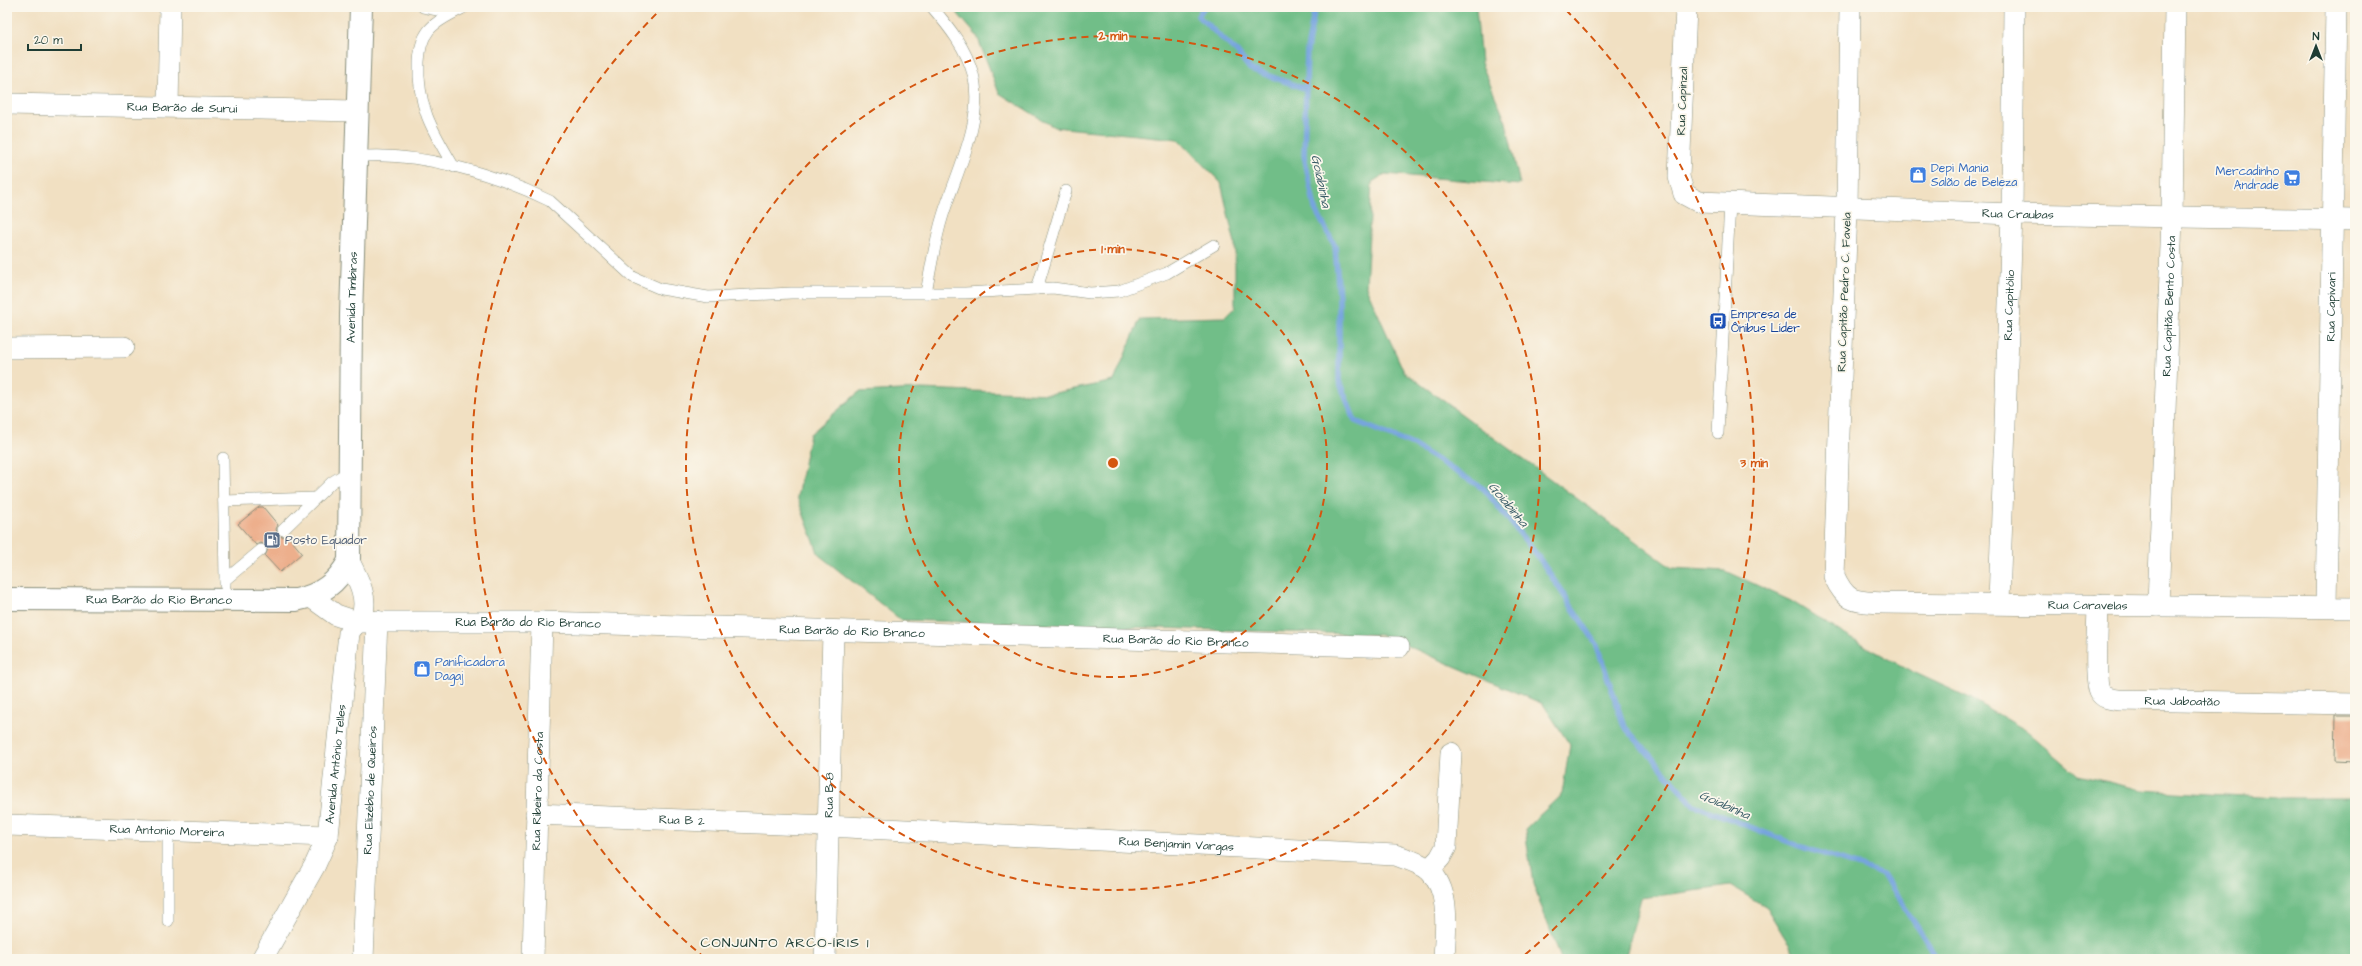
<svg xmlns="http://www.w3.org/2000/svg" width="2362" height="966" font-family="'Architects Daughter',sans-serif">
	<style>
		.forest { fill: #71be88; stroke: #487e5e }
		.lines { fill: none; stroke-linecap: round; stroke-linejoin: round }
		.stream { stroke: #76a4de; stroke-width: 5.5 }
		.building { fill: #edaf8c }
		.lane-casing { stroke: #888e7b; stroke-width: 12 }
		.street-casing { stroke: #888e7b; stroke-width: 22 }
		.secondary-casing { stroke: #888e7b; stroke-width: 24 }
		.lane { stroke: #fff; stroke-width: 11 }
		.street { stroke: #fff; stroke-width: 21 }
		.secondary { stroke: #fff; stroke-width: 22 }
		.ring { fill: none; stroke: #d45610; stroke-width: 2; stroke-dasharray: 7 5 }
		.labels { text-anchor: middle; stroke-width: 3.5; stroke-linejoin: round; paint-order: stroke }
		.street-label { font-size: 12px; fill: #1f3d34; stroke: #fbf7ec }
		.shop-label { font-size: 12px; fill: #366cbe; stroke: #fbf7ec; text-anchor: start }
		.transit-label { font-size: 12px; fill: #164399; stroke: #fbf7ec; text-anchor: start }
		.service-label { font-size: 12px; fill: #4e5e75; stroke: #fbf7ec; text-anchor: start }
		.water-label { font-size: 13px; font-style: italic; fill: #395c67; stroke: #fbf7ec }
		.quarter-label { font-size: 14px; letter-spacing: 1px; fill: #1f3d34; stroke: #fbf7ec }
		.centre { fill: #d45610; stroke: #fbf7ec; stroke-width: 2 }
		.ring-label { font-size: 12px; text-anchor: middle; font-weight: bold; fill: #d45610; stroke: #fbf7ec; stroke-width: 3.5; stroke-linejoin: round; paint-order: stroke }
	</style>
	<rect width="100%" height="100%" fill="#fbf7ec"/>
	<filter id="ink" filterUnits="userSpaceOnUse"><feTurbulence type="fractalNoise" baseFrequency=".025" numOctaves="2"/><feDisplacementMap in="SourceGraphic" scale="8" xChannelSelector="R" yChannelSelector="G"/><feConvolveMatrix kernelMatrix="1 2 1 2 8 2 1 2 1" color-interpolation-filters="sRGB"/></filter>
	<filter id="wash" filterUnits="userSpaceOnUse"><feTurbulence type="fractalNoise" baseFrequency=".012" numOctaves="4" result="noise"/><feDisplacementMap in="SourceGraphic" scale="16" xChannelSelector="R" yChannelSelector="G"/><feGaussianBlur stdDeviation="0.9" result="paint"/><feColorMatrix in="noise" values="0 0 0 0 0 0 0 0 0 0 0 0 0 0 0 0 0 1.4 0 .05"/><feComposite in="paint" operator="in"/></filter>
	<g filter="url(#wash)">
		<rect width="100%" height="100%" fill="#f1e0c2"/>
		<path class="forest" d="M952,7H1476L1481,63L1506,122L1520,185L1385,174L1372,182L1366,287L1404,372L1672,568L1726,571L1791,601L1847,636L1911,671L1970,698L2027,731L2078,775L2142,790L2277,798H2355V959H1798L1766,907L1731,886L1641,898L1625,959H1561L1533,884L1525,829L1562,794L1570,745L1543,704L1382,635L901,620L819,555L797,497L810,434L859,392L921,389L1050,394L1114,381L1140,319L1225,317L1235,307V244L1221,183L1178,139L1054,127L999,93L977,36Z"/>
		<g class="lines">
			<g class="stream">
				<path d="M1204,7L1198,16L1237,52L1250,69L1306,89"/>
				<path d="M1315,7L1307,50L1304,155L1315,209L1335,246L1339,297V381L1355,421L1413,445L1484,489L1537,555L1596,643L1624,726L1694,805L1794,844L1883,874L1938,959"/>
			</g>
		</g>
		<g id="blocks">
			<g class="building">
				<path d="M259,507H263L278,525L276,529L278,535L282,537L287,535L302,553L280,572L265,556L268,549L266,545L260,543L256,545L238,524Z"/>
				<path d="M2336,716H2355V761L2335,760Z"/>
			</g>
		</g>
	</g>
	<g filter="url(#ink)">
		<use href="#blocks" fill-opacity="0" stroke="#888e7b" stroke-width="1"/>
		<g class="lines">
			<g class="lane-casing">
				<g id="lane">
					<path d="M423,7L452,13"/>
					<path d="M355,157C415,150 496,174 550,201L633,277L661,289L708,297L791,293H965L1053,288L1090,293L1119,291L1167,273L1214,245"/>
					<path d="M454,167C432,130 417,106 419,62C420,50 421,40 429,30C437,20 453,13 465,7"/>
					<path d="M1037,289L1066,191"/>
					<path d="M926,293C931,267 935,240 943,215C956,173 985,119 973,74C966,48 949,27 932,7"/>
					<path d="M1718,433L1730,203"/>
					<path d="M223,458L225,580"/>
					<path d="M224,501L315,498"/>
					<path d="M283,530L332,482L350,471"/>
					<path d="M225,585V580L261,550"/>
					<path d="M168,921V830"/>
				</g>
			</g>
			<g class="street-casing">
				<g id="street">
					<path id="s1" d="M1686,7L1679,177L1684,194L1699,202L2012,214L2355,220"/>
					<path id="s2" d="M1850,7L1847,208L1834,576C1847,604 1855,601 1883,603L2355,608"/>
					<path id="s3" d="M7,104L356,111"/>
					<path d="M168,106L170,7"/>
					<path d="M7,348L124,347"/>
					<path id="s4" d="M311,597L336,615L357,622H542L1399,647"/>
					<path id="s5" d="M1999,603L2012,214L2014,7"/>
					<path id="s6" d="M2098,605C2098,620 2094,682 2100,692C2103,699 2113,699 2119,700L2355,704"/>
					<path id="s7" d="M2158,606L2172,217L2175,7"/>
					<path id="s8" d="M2326,607L2336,7"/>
					<path id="s9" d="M536,814L827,826L1395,855C1406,859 1419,862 1429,870C1452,892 1445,931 1444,959"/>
					<path id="s10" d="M7,825L328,836"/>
					<path d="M1429,870L1440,858L1446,847L1451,753"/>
					<path id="s11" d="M262,959L315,865L328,836L349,633C352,626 359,622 362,615C369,597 356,576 349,561"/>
					<path id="s12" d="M363,959L377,621"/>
					<path id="s13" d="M533,959L542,622"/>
					<path id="s14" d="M825,959L833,632"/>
				</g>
			</g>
			<g class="secondary-casing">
				<g id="secondary">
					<path id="s15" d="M7,599L296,600C321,595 337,583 349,561L351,315L361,7"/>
				</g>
			</g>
			<use href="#lane" class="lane"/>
			<use href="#street" class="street"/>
			<use href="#secondary" class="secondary"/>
		</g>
	</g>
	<g class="ring">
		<circle cx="1113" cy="463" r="214"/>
		<circle cx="1113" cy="463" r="427"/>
		<path d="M705 958A641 641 0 0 1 660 10M1566 10A641 641 0 0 1 1521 958"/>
	</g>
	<defs>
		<g id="shop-square" transform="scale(0.9)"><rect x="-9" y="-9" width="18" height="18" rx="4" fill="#3f7fe0" stroke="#fbf7ec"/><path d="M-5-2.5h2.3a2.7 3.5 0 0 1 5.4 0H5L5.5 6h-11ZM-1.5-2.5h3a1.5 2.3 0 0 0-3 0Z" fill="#fff"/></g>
		<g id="supermarket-square" transform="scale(0.9)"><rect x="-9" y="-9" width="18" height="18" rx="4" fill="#3f7fe0" stroke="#fbf7ec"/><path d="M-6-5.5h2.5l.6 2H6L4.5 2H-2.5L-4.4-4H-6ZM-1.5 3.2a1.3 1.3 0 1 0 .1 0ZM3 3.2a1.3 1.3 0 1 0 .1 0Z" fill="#fff"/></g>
		<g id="bus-square" transform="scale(0.9)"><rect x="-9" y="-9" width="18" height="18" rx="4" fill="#1a4fb4" stroke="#fbf7ec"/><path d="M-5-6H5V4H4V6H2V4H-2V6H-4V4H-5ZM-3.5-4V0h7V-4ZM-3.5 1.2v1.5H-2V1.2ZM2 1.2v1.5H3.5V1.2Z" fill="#fff"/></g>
		<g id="fuel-square" transform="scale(0.9)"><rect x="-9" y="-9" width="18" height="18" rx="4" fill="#5c6f8a" stroke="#fbf7ec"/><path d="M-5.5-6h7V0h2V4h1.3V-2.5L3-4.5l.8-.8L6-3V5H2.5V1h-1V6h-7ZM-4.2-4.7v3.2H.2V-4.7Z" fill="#fff"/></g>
	</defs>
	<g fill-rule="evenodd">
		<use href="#shop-square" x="1918" y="175"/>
		<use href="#supermarket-square" x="2292" y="178"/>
		<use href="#bus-square" x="1718" y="321"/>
		<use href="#fuel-square" x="272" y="540"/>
		<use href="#shop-square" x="422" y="669"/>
	</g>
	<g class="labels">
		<g class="street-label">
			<text transform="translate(1682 101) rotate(-88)" y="4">Rua Capinzal</text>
			<text dy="4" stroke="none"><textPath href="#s3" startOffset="175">Rua Barão de Surui</textPath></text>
			<text dy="4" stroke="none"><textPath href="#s1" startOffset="524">Rua Craubas</textPath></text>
			<text transform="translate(1844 292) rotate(-88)" y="4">Rua Capitão Pedro C. Favela</text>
			<text dy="4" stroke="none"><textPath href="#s15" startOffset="621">Avenida Timbiras</textPath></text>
			<text dy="4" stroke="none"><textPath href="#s5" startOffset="298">Rua Capitólio</textPath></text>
			<text dy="4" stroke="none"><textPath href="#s7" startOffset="300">Rua Capitão Bento Costa</textPath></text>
			<text dy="4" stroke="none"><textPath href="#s8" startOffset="300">Rua Capivari</textPath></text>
			<text dy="4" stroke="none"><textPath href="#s15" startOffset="152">Rua Barão do Rio Branco</textPath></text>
			<text dy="4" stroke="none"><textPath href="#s2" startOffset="835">Rua Caravelas</textPath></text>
			<text dy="4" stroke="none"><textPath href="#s4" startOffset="224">Rua Barão do Rio Branco</textPath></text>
			<text dy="4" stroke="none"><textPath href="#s4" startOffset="548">Rua Barão do Rio Branco</textPath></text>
			<text dy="4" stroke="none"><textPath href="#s4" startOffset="872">Rua Barão do Rio Branco</textPath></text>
			<text dy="4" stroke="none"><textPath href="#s6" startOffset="172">Rua Jaboatão</textPath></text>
			<text dy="4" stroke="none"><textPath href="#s11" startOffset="212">Avenida Antônio Telles</textPath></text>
			<text dy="4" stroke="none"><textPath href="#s12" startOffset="169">Rua Elizébio de Queirós</textPath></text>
			<text dy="4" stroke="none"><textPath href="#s13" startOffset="168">Rua Ribeiro da Costa</textPath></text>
			<text dy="4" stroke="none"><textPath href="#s14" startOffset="164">Rua B-8</textPath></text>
			<text dy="4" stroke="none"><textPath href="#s9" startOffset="146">Rua B 2</textPath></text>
			<text dy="4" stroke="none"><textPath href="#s10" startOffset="160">Rua Antonio Moreira</textPath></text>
			<text dy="4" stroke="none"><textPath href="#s9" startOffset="641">Rua Benjamin Vargas</textPath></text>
		</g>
		<g class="shop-label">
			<text x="1931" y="172">Depi Mania<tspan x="1931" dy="14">Salão de Beleza</tspan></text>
			<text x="2279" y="175" text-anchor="end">Mercadinho<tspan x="2279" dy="14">Andrade</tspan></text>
			<text x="435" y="666">Panificadora<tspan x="435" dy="14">Dagaj</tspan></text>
		</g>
		<g class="transit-label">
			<text x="1731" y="318">Empresa de<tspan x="1731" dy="14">Ônibus Líder</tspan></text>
		</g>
		<g class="service-label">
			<text x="285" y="544">Posto Equador</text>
		</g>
		<g class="water-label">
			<text transform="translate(1322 181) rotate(78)" y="5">Goiabinha</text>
			<text transform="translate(1509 504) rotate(50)" y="5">Goiabinha</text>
			<text transform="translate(1725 804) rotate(24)" y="5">Goiabinha</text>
		</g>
		<g class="quarter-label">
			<text x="785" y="947">CONJUNTO ARCO-ÍRIS 1</text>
		</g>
	</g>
	<circle cx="1113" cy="463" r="6" class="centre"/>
	<g class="ring-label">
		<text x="1113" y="40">2 min</text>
		<text x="1113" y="253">1 min</text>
		<text x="1754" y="467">3 min</text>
	</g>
	<rect width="2362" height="966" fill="none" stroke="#fbf7ec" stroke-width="24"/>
	<g transform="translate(2316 46)" stroke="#fbf7ec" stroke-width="3" paint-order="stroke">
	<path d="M0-3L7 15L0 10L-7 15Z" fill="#1f3d34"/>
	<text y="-6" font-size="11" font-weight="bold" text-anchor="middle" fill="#1f3d34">N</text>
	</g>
	<path d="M28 44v6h53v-6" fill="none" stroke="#1f3d34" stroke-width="2"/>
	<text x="34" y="44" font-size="12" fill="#1f3d34" stroke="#fbf7ec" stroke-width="3" paint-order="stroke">20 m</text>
</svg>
